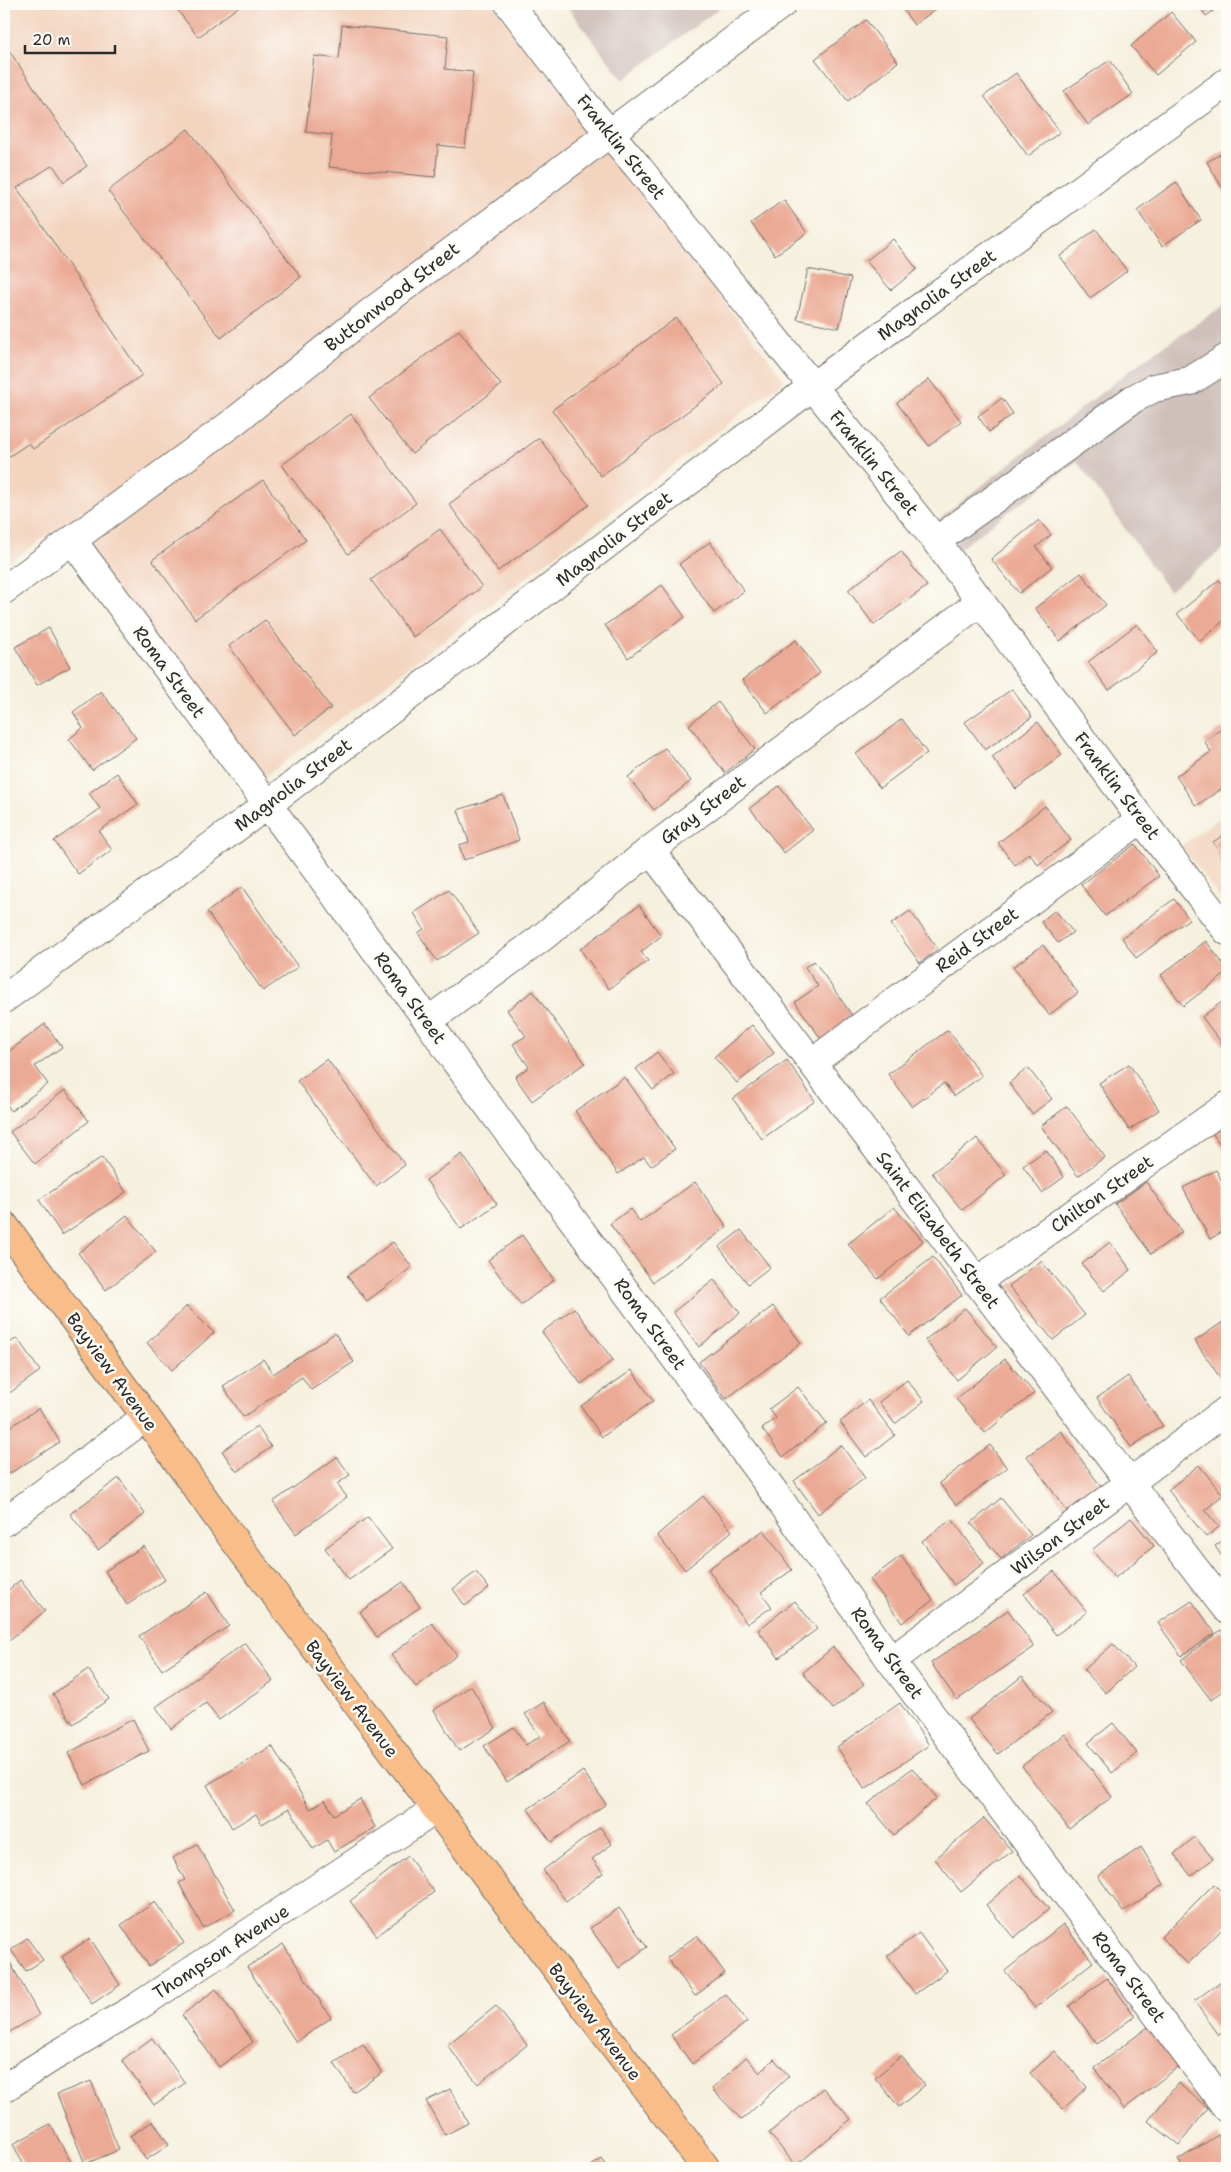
<svg xmlns="http://www.w3.org/2000/svg" width="1231" height="2172" font-family="'Shantell Sans',sans-serif">
	<style>
		.built { fill: #f3d4bf }
		.industrial { fill: #cfc0bb }
		.building { fill: #ebaa95 }
		.lines { fill: none; stroke-linecap: round; stroke-linejoin: round }
		.minor-casing { stroke: #72706a; stroke-width: 30 }
		.major-casing { stroke: #72706a; stroke-width: 30 }
		.minor { stroke: #fff; stroke-width: 28 }
		.major { stroke: #f8bd89; stroke-width: 28 }
		.labels { text-anchor: middle; stroke-width: 5; stroke-linejoin: round; paint-order: stroke }
		.street-label { font-size: 18px; fill: #2b2b2b; stroke: #fdfcf7 }
	</style>
	<rect width="100%" height="100%" fill="#fdfcf7"/>
	<filter id="ink" filterUnits="userSpaceOnUse"><feTurbulence type="fractalNoise" baseFrequency=".02" numOctaves="2"/><feDisplacementMap in="SourceGraphic" scale="10" xChannelSelector="R" yChannelSelector="G"/><feConvolveMatrix kernelMatrix="1 2 1 2 8 2 1 2 1" color-interpolation-filters="sRGB"/></filter>
	<filter id="wash" filterUnits="userSpaceOnUse"><feTurbulence type="fractalNoise" baseFrequency=".0096" numOctaves="4" result="noise"/><feDisplacementMap in="SourceGraphic" scale="20" xChannelSelector="R" yChannelSelector="G"/><feGaussianBlur stdDeviation="1.12" result="paint"/><feColorMatrix in="noise" values="0 0 0 0 0 0 0 0 0 0 0 0 0 0 0 0 0 1.4 0 .05"/><feComposite in="paint" operator="in"/></filter>
	<g filter="url(#wash)">
		<rect width="100%" height="100%" fill="#f6f0de"/>
		<g class="built">
			<path d="M4,4H493L785,380L259,781L60,527L4,566Z"/>
			<path d="M1227,812V907L1181,846Z"/>
		</g>
		<g class="industrial">
			<path d="M565,4H725L623,80Z"/>
			<path d="M1227,303V546L1169,591L1077,461L959,549L939,519L1142,361Z"/>
		</g>
		<g id="blocks">
			<g class="building">
				<path d="M173,4H242L198,37Z"/>
				<path d="M899,4H943L914,25Z"/>
				<path d="M1197,4H1223L1206,16Z"/>
				<path d="M1171,12L1196,42L1156,75L1131,46Z"/>
				<path d="M866,20L898,62L848,101L815,59Z"/>
				<path d="M342,25L448,36L445,69L473,72L465,148L438,145L435,177L329,167L332,135L306,132L314,56L339,59Z"/>
				<path d="M4,43L87,166L64,182L53,165L17,188L142,375L33,449L29,443L4,460Z"/>
				<path d="M1110,60L1133,94L1088,125L1064,91Z"/>
				<path d="M1016,73L1060,132L1028,156L984,96Z"/>
				<path d="M188,129L301,277L221,338L108,191Z"/>
				<path d="M1227,150V196L1207,162Z"/>
				<path d="M1176,182L1201,220L1162,246L1137,210Z"/>
				<path d="M784,200L807,233L775,255L751,223Z"/>
				<path d="M1096,229L1127,271L1090,298L1060,256Z"/>
				<path d="M893,239L917,269L891,290L866,261Z"/>
				<path d="M808,269L851,278L839,328L797,319Z"/>
				<path d="M676,318L724,384L601,476L552,410Z"/>
				<path d="M459,330L501,385L412,454L369,398Z"/>
				<path d="M929,379L961,421L929,446L897,403Z"/>
				<path d="M1002,398L1013,414L989,432L978,416Z"/>
				<path d="M351,414L416,503L348,554L282,465Z"/>
				<path d="M539,438L589,505L498,571L449,504Z"/>
				<path d="M263,480L306,540L195,619L152,560Z"/>
				<path d="M1039,520L1051,535L1036,547L1052,567L1019,593L991,559Z"/>
				<path d="M440,529L482,587L413,637L371,580Z"/>
				<path d="M710,542L744,591L714,613L679,564Z"/>
				<path d="M901,551L927,586L874,625L848,590Z"/>
				<path d="M1081,573L1106,605L1060,641L1035,608Z"/>
				<path d="M1219,580L1227,590V618L1200,641L1177,614Z"/>
				<path d="M662,585L685,617L628,658L605,625Z"/>
				<path d="M265,620L331,708L295,735L229,646Z"/>
				<path d="M1137,624L1158,652L1109,690L1088,662Z"/>
				<path d="M49,628L70,667L37,685L15,647Z"/>
				<path d="M796,640L820,673L767,713L742,680Z"/>
				<path d="M1012,689L1032,717L985,750L965,722Z"/>
				<path d="M101,691L136,738L92,770L69,739L83,728L73,712Z"/>
				<path d="M718,702L755,749L725,773L689,725Z"/>
				<path d="M902,719L927,753L880,788L856,754Z"/>
				<path d="M1038,722L1062,755L1016,789L992,757Z"/>
				<path d="M1227,725V785L1196,806L1176,776L1211,752L1204,741Z"/>
				<path d="M665,748L691,781L654,810L628,777Z"/>
				<path d="M117,773L138,804L99,831L112,850L78,874L54,841L100,809L89,793Z"/>
				<path d="M779,786L813,830L784,853L750,808Z"/>
				<path d="M503,795L519,840L464,860L459,845L469,842L458,810Z"/>
				<path d="M1045,806L1071,840L1038,865L1029,853L1015,865L998,843Z"/>
				<path d="M1227,833V864L1213,842Z"/>
				<path d="M1135,844L1159,876L1105,916L1081,885Z"/>
				<path d="M242,887L298,967L263,991L207,912Z"/>
				<path d="M449,890L479,933L437,961L418,933L424,929L414,913Z"/>
				<path d="M1174,899L1189,919L1136,958L1122,938Z"/>
				<path d="M639,905L661,936L641,952L648,961L609,989L580,949Z"/>
				<path d="M1055,910L1073,932L1058,943L1041,922Z"/>
				<path d="M910,911L938,949L920,963L891,924Z"/>
				<path d="M1206,941L1227,969V973L1183,1006L1161,975Z"/>
				<path d="M1043,945L1078,993L1049,1015L1013,967Z"/>
				<path d="M814,961L856,1021L824,1043L795,1002L818,986L805,967Z"/>
				<path d="M533,991L585,1063L532,1101L515,1077L529,1067L513,1044L526,1036L507,1010Z"/>
				<path d="M1227,998V1050L1202,1017Z"/>
				<path d="M45,1024L62,1047L35,1066L48,1084L11,1111L4,1100V1055Z"/>
				<path d="M752,1025L774,1053L737,1083L714,1057Z"/>
				<path d="M948,1030L982,1076L954,1096L944,1083L912,1107L888,1074Z"/>
				<path d="M657,1052L674,1074L653,1090L636,1069Z"/>
				<path d="M327,1059L405,1165L376,1186L297,1081Z"/>
				<path d="M787,1060L815,1101L762,1139L733,1099Z"/>
				<path d="M1129,1064L1159,1110L1129,1130L1099,1083Z"/>
				<path d="M1028,1068L1052,1099L1032,1114L1009,1083Z"/>
				<path d="M625,1077L675,1149L651,1166L644,1157L618,1174L575,1111Z"/>
				<path d="M65,1090L89,1121L35,1164L10,1132Z"/>
				<path d="M1067,1106L1105,1157L1078,1176L1041,1126Z"/>
				<path d="M1227,1123V1154L1212,1133Z"/>
				<path d="M977,1138L1006,1175L962,1210L932,1173Z"/>
				<path d="M1046,1150L1064,1177L1042,1193L1023,1166Z"/>
				<path d="M462,1154L497,1204L461,1229L426,1180Z"/>
				<path d="M102,1157L126,1192L62,1235L39,1200Z"/>
				<path d="M1216,1170L1227,1190V1229L1210,1239L1183,1188Z"/>
				<path d="M695,1182L727,1227L653,1282L610,1224L630,1209L640,1222Z"/>
				<path d="M1146,1182L1182,1232L1151,1254L1115,1204Z"/>
				<path d="M894,1207L923,1241L878,1279L848,1244Z"/>
				<path d="M127,1215L156,1252L106,1290L78,1253Z"/>
				<path d="M741,1230L770,1267L748,1284L719,1247Z"/>
				<path d="M522,1235L554,1280L521,1305L488,1260Z"/>
				<path d="M393,1242L412,1267L367,1301L347,1276Z"/>
				<path d="M1110,1242L1131,1270L1104,1291L1082,1264Z"/>
				<path d="M933,1257L962,1295L909,1336L880,1298Z"/>
				<path d="M1041,1261L1085,1315L1053,1340L1009,1286Z"/>
				<path d="M714,1280L740,1313L699,1347L673,1312Z"/>
				<path d="M187,1306L214,1333L172,1370L147,1343Z"/>
				<path d="M773,1306L801,1343L726,1399L699,1362Z"/>
				<path d="M574,1308L613,1360L581,1384L542,1332Z"/>
				<path d="M965,1308L997,1347L957,1380L925,1340Z"/>
				<path d="M1223,1322L1227,1327V1380L1223,1382L1195,1341Z"/>
				<path d="M335,1333L354,1362L311,1390L302,1377L243,1417L223,1386L263,1359L273,1374Z"/>
				<path d="M17,1338L40,1371L4,1397V1347Z"/>
				<path d="M1005,1359L1034,1393L985,1433L956,1399Z"/>
				<path d="M632,1370L653,1401L602,1437L581,1406Z"/>
				<path d="M1128,1376L1163,1426L1131,1447L1097,1398Z"/>
				<path d="M907,1380L924,1401L895,1424L879,1402Z"/>
				<path d="M798,1387L827,1423L783,1457L762,1429L776,1418L769,1409Z"/>
				<path d="M868,1400L895,1435L866,1457L840,1422Z"/>
				<path d="M39,1408L60,1442L4,1477V1431Z"/>
				<path d="M257,1426L271,1447L237,1472L222,1451Z"/>
				<path d="M1061,1431L1101,1487L1067,1511L1027,1456Z"/>
				<path d="M841,1445L865,1478L818,1514L794,1481Z"/>
				<path d="M990,1445L1007,1468L956,1505L939,1483Z"/>
				<path d="M337,1457L350,1475L337,1484L347,1497L296,1534L273,1502Z"/>
				<path d="M1199,1465L1223,1495L1205,1510L1219,1527L1206,1537L1168,1490Z"/>
				<path d="M119,1478L145,1514L98,1550L70,1514Z"/>
				<path d="M703,1496L732,1531L685,1570L657,1535Z"/>
				<path d="M1001,1498L1031,1535L1001,1559L971,1523Z"/>
				<path d="M368,1517L392,1549L349,1580L325,1548Z"/>
				<path d="M1131,1518L1154,1546L1115,1578L1092,1550Z"/>
				<path d="M952,1519L984,1563L954,1585L922,1541Z"/>
				<path d="M764,1530L792,1570L761,1592L772,1607L747,1624L708,1569Z"/>
				<path d="M1227,1537V1564L1215,1546Z"/>
				<path d="M144,1546L165,1580L127,1605L105,1571Z"/>
				<path d="M901,1556L933,1600L902,1623L870,1579Z"/>
				<path d="M1054,1571L1087,1612L1056,1635L1024,1594Z"/>
				<path d="M476,1572L489,1588L465,1606L453,1589Z"/>
				<path d="M20,1580L45,1611L8,1641L4,1635V1594Z"/>
				<path d="M403,1582L420,1607L377,1637L360,1612Z"/>
				<path d="M207,1592L229,1626L162,1670L139,1636Z"/>
				<path d="M795,1601L817,1629L779,1658L758,1630Z"/>
				<path d="M1192,1601L1215,1633L1181,1656L1158,1623Z"/>
				<path d="M1008,1610L1034,1647L957,1700L931,1663Z"/>
				<path d="M432,1623L457,1655L416,1687L391,1655Z"/>
				<path d="M1221,1630L1227,1638V1674L1223,1677L1227,1683V1688L1211,1700L1181,1660Z"/>
				<path d="M245,1643L273,1681L219,1720L206,1703L171,1729L156,1707Z"/>
				<path d="M1113,1644L1134,1667L1106,1693L1084,1670Z"/>
				<path d="M833,1647L864,1684L833,1709L803,1673Z"/>
				<path d="M88,1669L109,1699L73,1724L53,1694Z"/>
				<path d="M1022,1676L1052,1712L998,1754L969,1719Z"/>
				<path d="M471,1686L496,1728L459,1751L434,1710Z"/>
				<path d="M544,1702L570,1741L507,1782L484,1746L514,1727L526,1745L540,1736L525,1714Z"/>
				<path d="M900,1703L929,1745L865,1789L837,1747Z"/>
				<path d="M133,1719L149,1751L85,1785L68,1753Z"/>
				<path d="M1113,1723L1137,1753L1112,1773L1088,1743Z"/>
				<path d="M1065,1734L1112,1797L1069,1829L1022,1766Z"/>
				<path d="M272,1746L310,1809L325,1800L334,1815L360,1799L375,1827L334,1852L327,1840L313,1849L289,1808L262,1824L256,1814L232,1828L207,1785Z"/>
				<path d="M912,1768L937,1798L894,1835L868,1804Z"/>
				<path d="M583,1771L606,1804L551,1842L528,1809Z"/>
				<path d="M984,1818L1012,1851L961,1892L935,1859Z"/>
				<path d="M600,1827L612,1844L592,1859L603,1873L566,1901L543,1870Z"/>
				<path d="M1195,1837L1213,1859L1191,1876L1174,1854Z"/>
				<path d="M197,1844L235,1910L203,1928L179,1883L185,1880L173,1858Z"/>
				<path d="M1141,1847L1164,1884L1123,1912L1098,1876Z"/>
				<path d="M408,1856L434,1892L377,1936L350,1901Z"/>
				<path d="M1020,1875L1049,1909L1014,1938L986,1905Z"/>
				<path d="M1214,1884L1227,1897V1924L1188,1964L1161,1937Z"/>
				<path d="M155,1902L184,1943L149,1966L121,1925Z"/>
				<path d="M619,1908L647,1947L619,1968L590,1928Z"/>
				<path d="M1063,1924L1093,1962L1035,2008L1005,1971Z"/>
				<path d="M919,1933L947,1971L915,1994L887,1956Z"/>
				<path d="M697,1935L725,1973L695,1996L667,1958Z"/>
				<path d="M27,1938L43,1960L26,1971L11,1950Z"/>
				<path d="M90,1938L120,1985L92,2004L62,1957Z"/>
				<path d="M283,1944L331,2018L296,2042L247,1967Z"/>
				<path d="M6,1955L39,2015L6,2034L4,2030V1957Z"/>
				<path d="M1227,1977V2029L1219,2035L1194,2001Z"/>
				<path d="M1107,1978L1135,2016L1097,2044L1069,2006Z"/>
				<path d="M216,1989L253,2042L219,2067L182,2015Z"/>
				<path d="M726,1994L747,2022L692,2064L671,2035Z"/>
				<path d="M496,2006L527,2045L478,2084L447,2045Z"/>
				<path d="M1148,2027L1178,2067L1124,2109L1094,2068Z"/>
				<path d="M152,2038L185,2083L154,2105L122,2060Z"/>
				<path d="M363,2044L382,2073L353,2092L334,2063Z"/>
				<path d="M1055,2051L1087,2087L1063,2109L1030,2073Z"/>
				<path d="M901,2056L925,2085L899,2107L875,2078Z"/>
				<path d="M746,2057L760,2073L774,2059L789,2076L742,2120L712,2089Z"/>
				<path d="M91,2081L119,2150L85,2164L57,2094Z"/>
				<path d="M1178,2083L1208,2108L1179,2145L1148,2121Z"/>
				<path d="M823,2088L851,2119L796,2166L769,2133Z"/>
				<path d="M450,2089L468,2123L445,2135L426,2101Z"/>
				<path d="M153,2121L169,2145L146,2160L130,2136Z"/>
				<path d="M50,2124L74,2168H25L13,2144Z"/>
				<path d="M1218,2135L1227,2150V2168H1184L1178,2160Z"/>
				<path d="M602,2159L608,2168H588Z"/>
			</g>
		</g>
	</g>
	<g filter="url(#ink)">
		<use href="#blocks" fill-opacity="0" stroke="#72706a" stroke-width="1"/>
		<g class="lines">
			<g class="minor-casing">
				<g id="minor">
					<path d="M509,4L590,110L638,167L936,541L1141,819L1227,931"/>
					<path d="M72,540L428,1021L456,1062L780,1500L891,1661L1227,2108"/>
					<path d="M936,541L1133,399L1154,388L1190,381L1227,358"/>
					<path d="M4,590L235,421L371,312L782,4"/>
					<path d="M650,850C844,1102 1032,1358 1227,1610"/>
					<path d="M4,999L267,805L813,386L1227,82"/>
					<path d="M428,1021L540,939L650,850L980,602"/>
					<path d="M813,1062L1141,819"/>
					<path d="M976,1282L1227,1106"/>
					<path d="M4,1522L146,1417"/>
					<path d="M891,1661L1227,1410"/>
					<path d="M4,2088L53,2057L137,2007L435,1810"/>
				</g>
			</g>
			<g class="major-casing">
				<path id="major" d="M4,1225L146,1417L228,1532L706,2168"/>
			</g>
			<use href="#minor" class="minor"/>
			<use href="#major" class="major"/>
		</g>
	</g>
	<g class="labels">
		<g class="street-label">
			<text transform="translate(621 147) rotate(51)" y="6">Franklin Street</text>
			<text transform="translate(937 295) rotate(-36)" y="6">Magnolia Street</text>
			<text transform="translate(392 297) rotate(-38)" y="6">Buttonwood Street</text>
			<text transform="translate(874 463) rotate(51)" y="6">Franklin Street</text>
			<text transform="translate(614 539) rotate(-38)" y="6">Magnolia Street</text>
			<text transform="translate(169 672) rotate(54)" y="6">Roma Street</text>
			<text transform="translate(293 785) rotate(-37)" y="6">Magnolia Street</text>
			<text transform="translate(1117 786) rotate(53)" y="6">Franklin Street</text>
			<text transform="translate(703 810) rotate(-37)" y="6">Gray Street</text>
			<text transform="translate(977 940) rotate(-36)" y="6">Reid Street</text>
			<text transform="translate(410 998) rotate(54)" y="6">Roma Street</text>
			<text transform="translate(1102 1194) rotate(-35)" y="6">Chilton Street</text>
			<text transform="translate(938 1230) rotate(53)" y="6">Saint Elizabeth Street</text>
			<text transform="translate(650 1324) rotate(54)" y="6">Roma Street</text>
			<text transform="translate(112 1372) rotate(54)" y="6">Bayview Avenue</text>
			<text transform="translate(1060 1536) rotate(-37)" y="6">Wilson Street</text>
			<text transform="translate(887 1653) rotate(54)" y="6">Roma Street</text>
			<text transform="translate(352 1699) rotate(53)" y="6">Bayview Avenue</text>
			<text transform="translate(221 1952) rotate(-33)" y="6">Thompson Avenue</text>
			<text transform="translate(1129 1977) rotate(53)" y="6">Roma Street</text>
			<text transform="translate(595 2022) rotate(53)" y="6">Bayview Avenue</text>
		</g>
	</g>
	<rect width="1231" height="2172" fill="none" stroke="#fdfcf7" stroke-width="20"/>
	<path d="M25 45v8h90v-8" fill="none" stroke="#2b2b2b" stroke-width="2.5"/>
	<text x="32" y="45" font-size="15" fill="#2b2b2b" stroke="#fdfcf7" stroke-width="4" paint-order="stroke">20 m</text>
</svg>
